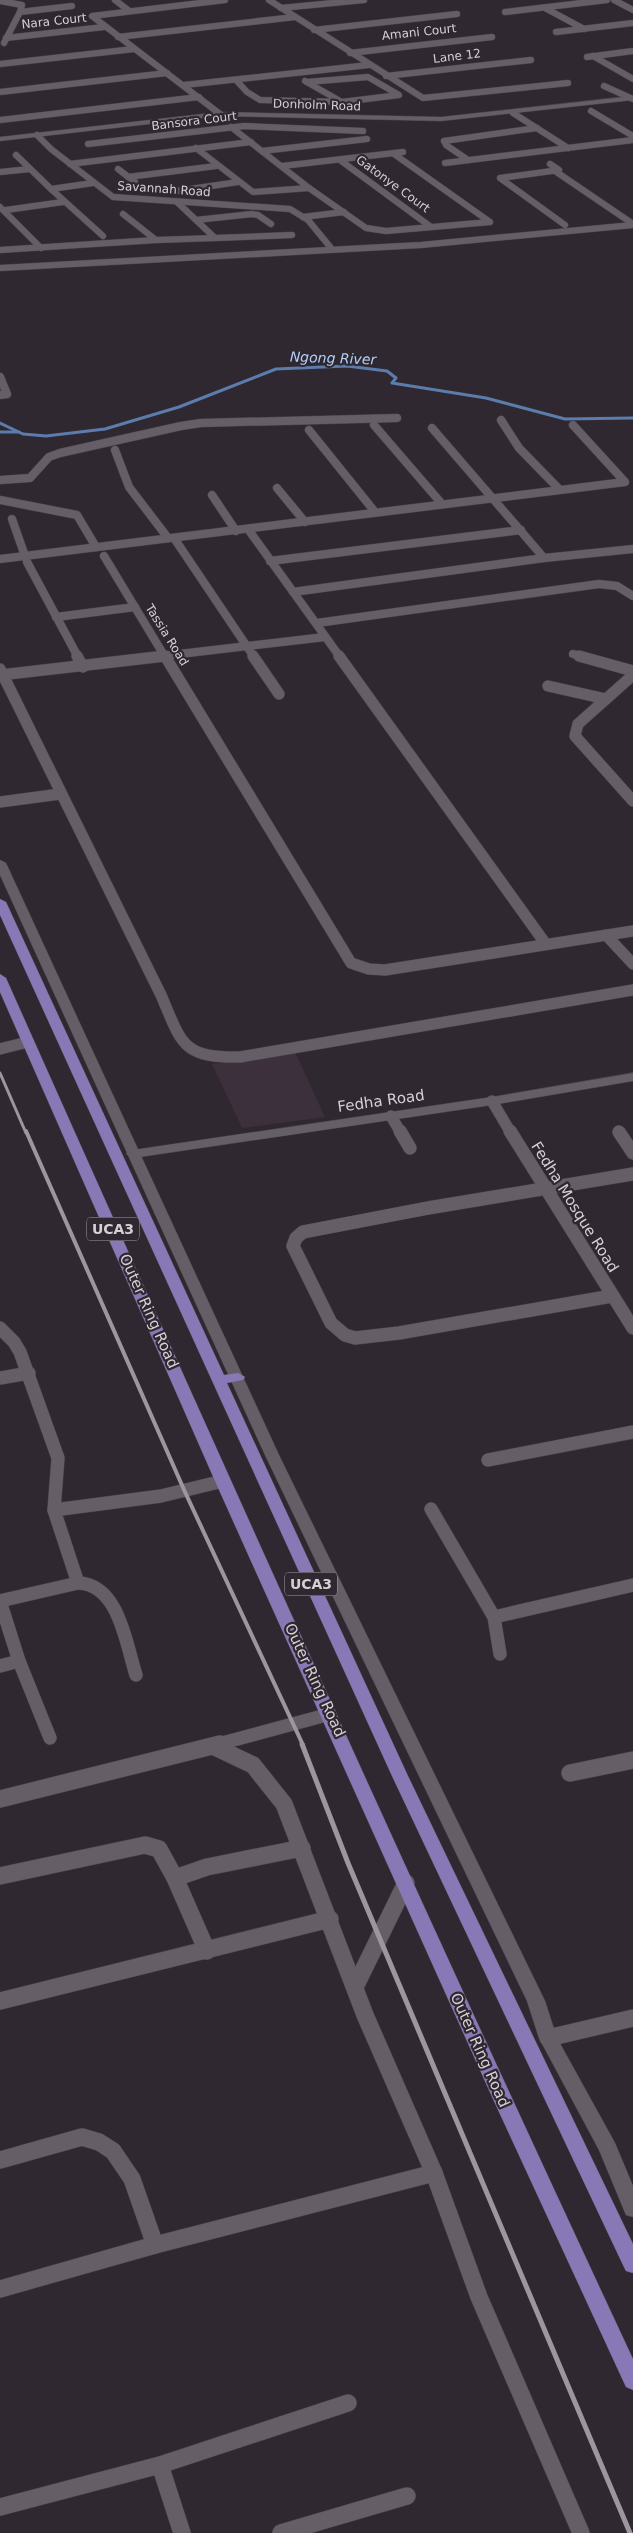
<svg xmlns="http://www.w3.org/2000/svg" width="633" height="2533" font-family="'DejaVu Sans',sans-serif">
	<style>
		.built { fill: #3b303c }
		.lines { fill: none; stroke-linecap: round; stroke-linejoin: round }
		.stream { stroke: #5b7cac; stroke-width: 3 }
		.minor-far4-casing { stroke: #484349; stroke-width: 7 }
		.minor-far3-casing { stroke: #484349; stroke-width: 9 }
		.minor-far2-casing { stroke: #484349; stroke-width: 12 }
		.minor-far1-casing { stroke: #484349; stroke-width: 14 }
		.minor-casing { stroke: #484349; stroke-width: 18 }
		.tertiary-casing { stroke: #484349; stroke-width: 1 }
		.secondary-casing { stroke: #484349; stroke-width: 1 }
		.primary-casing { stroke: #484349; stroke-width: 1 }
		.minor-far4 { stroke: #665e66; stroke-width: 6 }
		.minor-far3 { stroke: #665e66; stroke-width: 8 }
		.minor-far2 { stroke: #665e66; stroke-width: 11 }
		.minor-far1 { stroke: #665e66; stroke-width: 13 }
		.minor { stroke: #665e66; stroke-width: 17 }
		.tertiary { fill: #665e66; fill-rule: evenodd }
		.secondary { fill: #665e66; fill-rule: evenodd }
		.primary { fill: #8879b6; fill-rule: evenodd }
		.rail-far2 { stroke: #9c979c; stroke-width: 3 }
		.rail-far1 { stroke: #9c979c; stroke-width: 4 }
		.rail { stroke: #9c979c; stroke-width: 5 }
		.labels { text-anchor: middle; stroke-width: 4.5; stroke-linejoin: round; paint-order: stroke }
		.far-street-label { font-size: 12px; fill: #d4d0d4; stroke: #2f2830 }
		.far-water-label { font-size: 14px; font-style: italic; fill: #b2d0fb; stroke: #2f2830 }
		.shield { fill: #2f2830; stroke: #a29ea3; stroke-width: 1 }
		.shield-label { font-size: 14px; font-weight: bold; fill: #d4d0d4 }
		.street-label { font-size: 15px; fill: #d4d0d4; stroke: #2f2830 }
	</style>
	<rect width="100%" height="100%" fill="#2f2830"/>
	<path class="built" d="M295,1052L325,1117L242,1128L212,1064Z"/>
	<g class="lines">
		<g class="stream">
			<path d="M0,423L23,434L46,436L105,429L179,407L276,369L347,366L387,371L396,378L392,383L486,398L565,419L633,418"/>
			<path d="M0,432H19"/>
		</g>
		<g class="minor-far4-casing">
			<g id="minor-far4">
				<path d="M115,0L128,10"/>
				<path d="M269,0L423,98L568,83"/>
				<path d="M614,0L633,10"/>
				<path d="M0,1L22,5L20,12"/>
				<path d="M281,8L364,0"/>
				<path d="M545,8L584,29"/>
				<path d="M505,12L607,0"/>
				<path d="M314,30L457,14"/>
				<path d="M556,32L633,23"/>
				<path d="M118,37L295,17"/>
				<path d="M6,38L104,27"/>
				<path d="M4,43L20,12L72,6"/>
				<path d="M350,53L492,37"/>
				<path d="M593,56L633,79"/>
				<path d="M587,57L633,51"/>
				<path d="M0,64L134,49"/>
				<path d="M386,76L531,60"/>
				<path d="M236,80L247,92L260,100L342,102L399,95L368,77L307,82"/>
				<path d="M305,81L340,101"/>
				<path d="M184,85L369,65"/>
				<path d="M604,86L633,99"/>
				<path d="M0,92L167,73"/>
				<path d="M591,111L633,136"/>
				<path d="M513,113L568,148"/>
				<path d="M220,114L92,16L225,0"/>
				<path d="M0,120L199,97"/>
				<path d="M231,127L309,188L366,228L386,231L490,222L394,154"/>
				<path d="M37,135L51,149L113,197L290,209L308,220L331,248"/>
				<path d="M88,144L244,126L363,131"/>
				<path d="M196,148L253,192L309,188"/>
				<path d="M262,151L367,139"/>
				<path d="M16,155L51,189"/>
				<path d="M340,160L431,227"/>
				<path d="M468,160L446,145L444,141L537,128"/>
				<path d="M445,163L633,140"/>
				<path d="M70,164L251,142"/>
				<path d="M550,164L559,170L500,178L565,225"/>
				<path d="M282,166L403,152"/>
				<path d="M118,169L135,182"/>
				<path d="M555,171L633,224"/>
				<path d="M0,172L30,169"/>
				<path d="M128,177L216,166"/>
				<path d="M93,183L51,189L103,236"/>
				<path d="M177,191L238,182"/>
				<path d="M0,207L41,248"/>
				<path d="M6,210L63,202"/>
				<path d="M123,214L156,240L215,238L177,202"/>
				<path d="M303,217L344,212"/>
				<path d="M196,220L252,214L258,215L271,224"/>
				<path d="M215,238L292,235"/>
				<path d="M0,250L156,240"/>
				<path d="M0,268L421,245L633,225"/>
			</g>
		</g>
		<g class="minor-far3-casing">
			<g id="minor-far3">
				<path d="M0,377L7,394L0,395"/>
				<path d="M501,420L519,448L559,489"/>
				<path d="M374,425L442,504"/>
				<path d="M432,428L544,558"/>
				<path d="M309,430L375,512"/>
				<path d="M115,450L129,487L168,538"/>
				<path d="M0,480L30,478L49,457L60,453L181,426L201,423L397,418"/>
				<path d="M277,488L305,522"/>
				<path d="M212,495L236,531"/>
				<path d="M0,500L77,515L96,547"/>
				<path d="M12,519L25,556"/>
				<path d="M248,529L340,657"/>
				<path d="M174,538L254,657"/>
				<path d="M104,556L165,657"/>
				<path d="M0,559L625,482L573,425"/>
				<path d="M270,561L521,530"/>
				<path d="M27,562L78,657"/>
				<path d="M293,592L544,558L633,549"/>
				<path d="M56,617L135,607"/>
				<path d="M317,623L599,584L617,586L633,596"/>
				<path d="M573,654L584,657"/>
				<path d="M154,657L325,637"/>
			</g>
		</g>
		<g class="minor-far2-casing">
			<g id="minor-far2">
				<path d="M77,656L83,667"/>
				<path d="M165,656L351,963L369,969L385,970L633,931"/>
				<path d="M253,656L279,694"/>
				<path d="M339,656L545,943"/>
				<path d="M579,656L633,671"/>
				<path d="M0,669L161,995C182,1044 182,1058 240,1057L633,990"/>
				<path d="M0,675L165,656"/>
				<path d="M633,675L578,724L575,736L633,801"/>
				<path d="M548,686L606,699"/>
				<path d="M0,802L60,794"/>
				<path d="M606,935L633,964"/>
				<path d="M0,1049L28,1042"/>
				<path d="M492,1101L511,1133"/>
				<path d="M391,1116L401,1133"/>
			</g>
		</g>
		<g class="minor-far1-casing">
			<g id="minor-far1">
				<path d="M400,1131L410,1148"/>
				<path d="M510,1131L633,1328"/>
				<path d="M619,1132L633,1153"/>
				<path d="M612,1296L399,1333L355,1338L345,1335L331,1323L293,1246L296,1238L303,1232L428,1208L633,1174"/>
				<path d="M0,1328L14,1342L20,1352L58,1458L54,1510L78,1583C119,1584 126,1644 136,1675"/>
				<path d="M0,1378L29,1373"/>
				<path d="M488,1460L633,1432"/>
				<path d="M431,1509L494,1617L633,1585"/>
				<path d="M54,1510L161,1496L223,1481"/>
				<path d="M0,1601L19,1661L50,1738"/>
				<path d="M0,1601L78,1583"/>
				<path d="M494,1617L500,1654"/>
				<path d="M0,1666L19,1661"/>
				<path d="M215,1745L330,1714"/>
			</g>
		</g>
		<g class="minor-casing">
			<g id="minor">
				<path d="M213,1746L253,1765L284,1804L365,2015L434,2173L479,2297L581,2533"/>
				<path d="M570,1773L633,1760"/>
				<path d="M0,1799L220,1744"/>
				<path d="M0,1876L145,1845L159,1849L175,1878"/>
				<path d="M207,1951L175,1878L207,1867L302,1848"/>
				<path d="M355,1987L406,1883"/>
				<path d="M0,2001L330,1919"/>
				<path d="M548,2038L633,2018"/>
				<path d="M0,2160L82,2137L99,2142L113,2151L132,2179L155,2245"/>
				<path d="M0,2289L155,2245L434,2173"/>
				<path d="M160,2465L182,2533"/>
				<path d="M0,2507L160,2465L348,2403"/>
				<path d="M281,2533L407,2496"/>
			</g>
		</g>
		<g class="tertiary-casing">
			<path id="tertiary" d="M633,1073V1081L492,1105L133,1158L126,1154L133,1150L492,1097Z"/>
		</g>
		<g class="secondary-casing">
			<g id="secondary">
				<path d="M633,96V100L441,121L220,116L0,141V137L220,112L441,117Z"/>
				<path d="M0,860L6,863L279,1455L545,2001L557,2038L615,2143L633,2186V2217L626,2215L599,2150L539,2038L527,2001L265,1455L0,875Z"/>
			</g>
		</g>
		<g class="primary-casing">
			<g id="primary">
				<path d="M0,899L6,902L224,1375L238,1373L245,1377L243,1380L227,1383L408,1776L633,2244V2273L626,2271L623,2265L392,1776L0,915Z"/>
				<path d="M0,974L6,978C212,1440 419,1901 633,2359V2390L626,2387L493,2099L215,1481L0,992Z"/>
			</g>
		</g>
		<use href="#minor-far4" class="minor-far4"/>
		<use href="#minor-far3" class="minor-far3"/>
		<use href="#minor-far2" class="minor-far2"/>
		<use href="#minor-far1" class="minor-far1"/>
		<use href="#minor" class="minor"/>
		<use href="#tertiary" class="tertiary"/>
		<use href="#secondary" class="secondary"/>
		<use href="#primary" class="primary"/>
		<path class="rail-far2" d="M0,1073L26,1133"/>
		<path class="rail-far1" d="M26,1131L185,1492L303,1745"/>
		<path class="rail" d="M302,1744L348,1863L630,2533"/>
	</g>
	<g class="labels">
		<g class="far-street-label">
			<text transform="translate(54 21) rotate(-6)" y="4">Nara Court</text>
			<text transform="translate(419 32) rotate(-6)" y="4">Amani Court</text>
			<text transform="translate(457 56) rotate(-7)" y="4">Lane 12</text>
			<text transform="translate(317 105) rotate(2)" y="4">Donholm Road</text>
			<text transform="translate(194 121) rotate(-7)" y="4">Bansora Court</text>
			<text transform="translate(393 184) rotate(36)" y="4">Gatonye Court</text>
			<text transform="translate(164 189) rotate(4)" y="4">Savannah Road</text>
			<text transform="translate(167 635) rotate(58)" y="4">Tassia Road</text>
		</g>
		<g class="far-water-label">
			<text transform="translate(333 358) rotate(2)" y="5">Ngong River</text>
		</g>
		<g class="shield">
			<rect x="87" y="1217.5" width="52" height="23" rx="4"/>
			<rect x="285" y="1572.5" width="52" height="23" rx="4"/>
		</g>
		<g class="shield-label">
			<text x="113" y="1234">UCA3</text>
			<text x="311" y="1589">UCA3</text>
		</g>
		<g class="street-label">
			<text transform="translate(381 1101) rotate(-8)" y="5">Fedha Road</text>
			<text transform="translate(575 1207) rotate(58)" y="5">Fedha Mosque Road</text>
			<text transform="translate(149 1311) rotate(66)" y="5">Outer Ring Road</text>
			<text transform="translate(315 1680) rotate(65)" y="5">Outer Ring Road</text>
			<text transform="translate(480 2050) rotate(66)" y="5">Outer Ring Road</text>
		</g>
	</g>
</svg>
